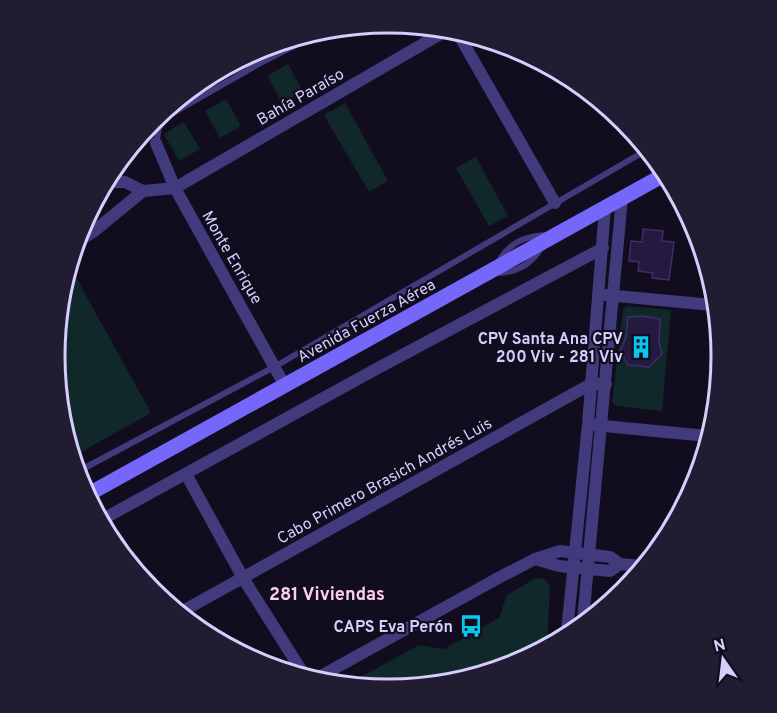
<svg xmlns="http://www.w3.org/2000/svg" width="777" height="713" font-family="Overpass,sans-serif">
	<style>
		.green { fill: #102829 }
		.building { fill: #241a3f; stroke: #3d2d6b; stroke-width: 1.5 }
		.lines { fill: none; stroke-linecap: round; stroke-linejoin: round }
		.lane { stroke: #413a7d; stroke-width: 6 }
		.street { stroke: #413a7d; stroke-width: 12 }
		.secondary { stroke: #7567fa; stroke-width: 15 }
		.labels { text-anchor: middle; stroke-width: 4.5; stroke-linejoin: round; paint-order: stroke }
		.street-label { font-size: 16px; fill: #d6cdfd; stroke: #110d1f }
		.poi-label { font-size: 16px; font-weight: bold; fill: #d6cdfd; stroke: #110d1f; text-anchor: end }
		.neighbourhood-label { font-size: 18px; font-weight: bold; fill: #fdcfe9; stroke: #110d1f }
		.rim { fill: none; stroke: #d6cdfd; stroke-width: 3 }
	</style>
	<rect width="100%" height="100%" fill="#110d1f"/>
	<g class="green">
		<path d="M288,64L303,92L282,103L267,76Z"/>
		<path d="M226,99L241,126L220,138L205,111Z"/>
		<path d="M345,103L388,181L369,192L324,115Z"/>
		<path d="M184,122L200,149L179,161L164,134Z"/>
		<path d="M476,157L508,216L489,226L456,168Z"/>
		<path d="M72,270L151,413L74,456L55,356Z"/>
		<path d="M627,306L671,310L662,411L616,406L612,402L623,309Z"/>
		<path d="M536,578L544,579L550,586L547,645L516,665L388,690L350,683L419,645L444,649L499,618L507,595Z"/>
	</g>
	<g class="building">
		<path d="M643,229L663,231L662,241L674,242L669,280L652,278L653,273L638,271L639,262L629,261L631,241L642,242Z"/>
		<path d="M642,316L660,319L659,341L662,354L649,367L628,365L620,352L626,337L628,317Z"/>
	</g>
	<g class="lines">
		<g class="lane">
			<path d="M156,143L159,128L166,117L262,62L308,39"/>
			<path d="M498,263C508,243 527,235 548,235"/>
			<path d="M495,273C515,273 531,265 541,248"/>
			<path d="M77,472L276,366L645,151"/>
		</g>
		<g class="street">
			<path d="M460,37L555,203"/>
			<path d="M156,143L175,188L285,386"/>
			<path d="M111,182H125L143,191L175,188L442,33"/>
			<path d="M77,242L93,232L143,191"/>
			<path d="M606,295L712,305"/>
			<path d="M594,425L707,436"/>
			<path d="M186,474L243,578L303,673"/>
			<path d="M103,519L378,368L603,248"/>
			<path d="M535,559L559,566L610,571L620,564"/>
			<path d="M181,612L591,384H606"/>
			<path d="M583,620L622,198"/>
			<path d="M567,631L588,424L605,208"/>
			<path d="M319,677L500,577L535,559L560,551L610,557L620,564L642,566"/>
		</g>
		<path class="secondary" d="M87,495L662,176"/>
	</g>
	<defs>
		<g id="building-bare" transform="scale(1.8)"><path d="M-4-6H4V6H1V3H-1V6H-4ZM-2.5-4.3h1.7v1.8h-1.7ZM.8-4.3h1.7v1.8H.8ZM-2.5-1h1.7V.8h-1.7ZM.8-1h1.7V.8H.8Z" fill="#08c7ef" stroke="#110d1f" stroke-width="2.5" paint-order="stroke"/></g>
		<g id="bus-bare" transform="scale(1.8)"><path d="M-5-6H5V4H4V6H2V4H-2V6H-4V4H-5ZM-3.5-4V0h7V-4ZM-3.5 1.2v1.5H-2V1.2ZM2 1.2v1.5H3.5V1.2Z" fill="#08c7ef" stroke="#110d1f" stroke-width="2.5" paint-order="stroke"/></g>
	</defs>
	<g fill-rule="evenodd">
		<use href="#building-bare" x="641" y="347"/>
		<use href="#bus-bare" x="471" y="626"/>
	</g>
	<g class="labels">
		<g class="street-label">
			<text transform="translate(300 96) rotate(-30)" y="6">Bahía Paraíso</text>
			<text transform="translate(233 257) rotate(60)" y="6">Monte Enrique</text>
			<text transform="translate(366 320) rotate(-29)" y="6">Avenida Fuerza Aérea</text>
			<text transform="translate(384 480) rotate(-29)" y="6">Cabo Primero Brasich Andrés Luis</text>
		</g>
		<g class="poi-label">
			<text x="623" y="344">CPV Santa Ana CPV<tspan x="623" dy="18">200 Viv - 281 Viv</tspan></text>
			<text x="453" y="632">CAPS Eva Perón</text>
		</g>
		<g class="neighbourhood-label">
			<text x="327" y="600">281 Viviendas</text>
		</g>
	</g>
	<path d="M0 0H777V713H0ZM65 356a323 323 0 1 1 646 0a323 323 0 1 1-646 0Z" fill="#211c31" fill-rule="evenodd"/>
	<path class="rim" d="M65 356a323 323 0 1 1 646 0a323 323 0 1 1-646 0Z"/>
	<g transform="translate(723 659) rotate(346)" stroke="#110d1f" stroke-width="4.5" paint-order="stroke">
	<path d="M0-4.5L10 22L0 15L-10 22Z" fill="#d6cdfd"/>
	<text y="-9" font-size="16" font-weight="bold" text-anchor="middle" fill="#d6cdfd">N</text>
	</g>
</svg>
